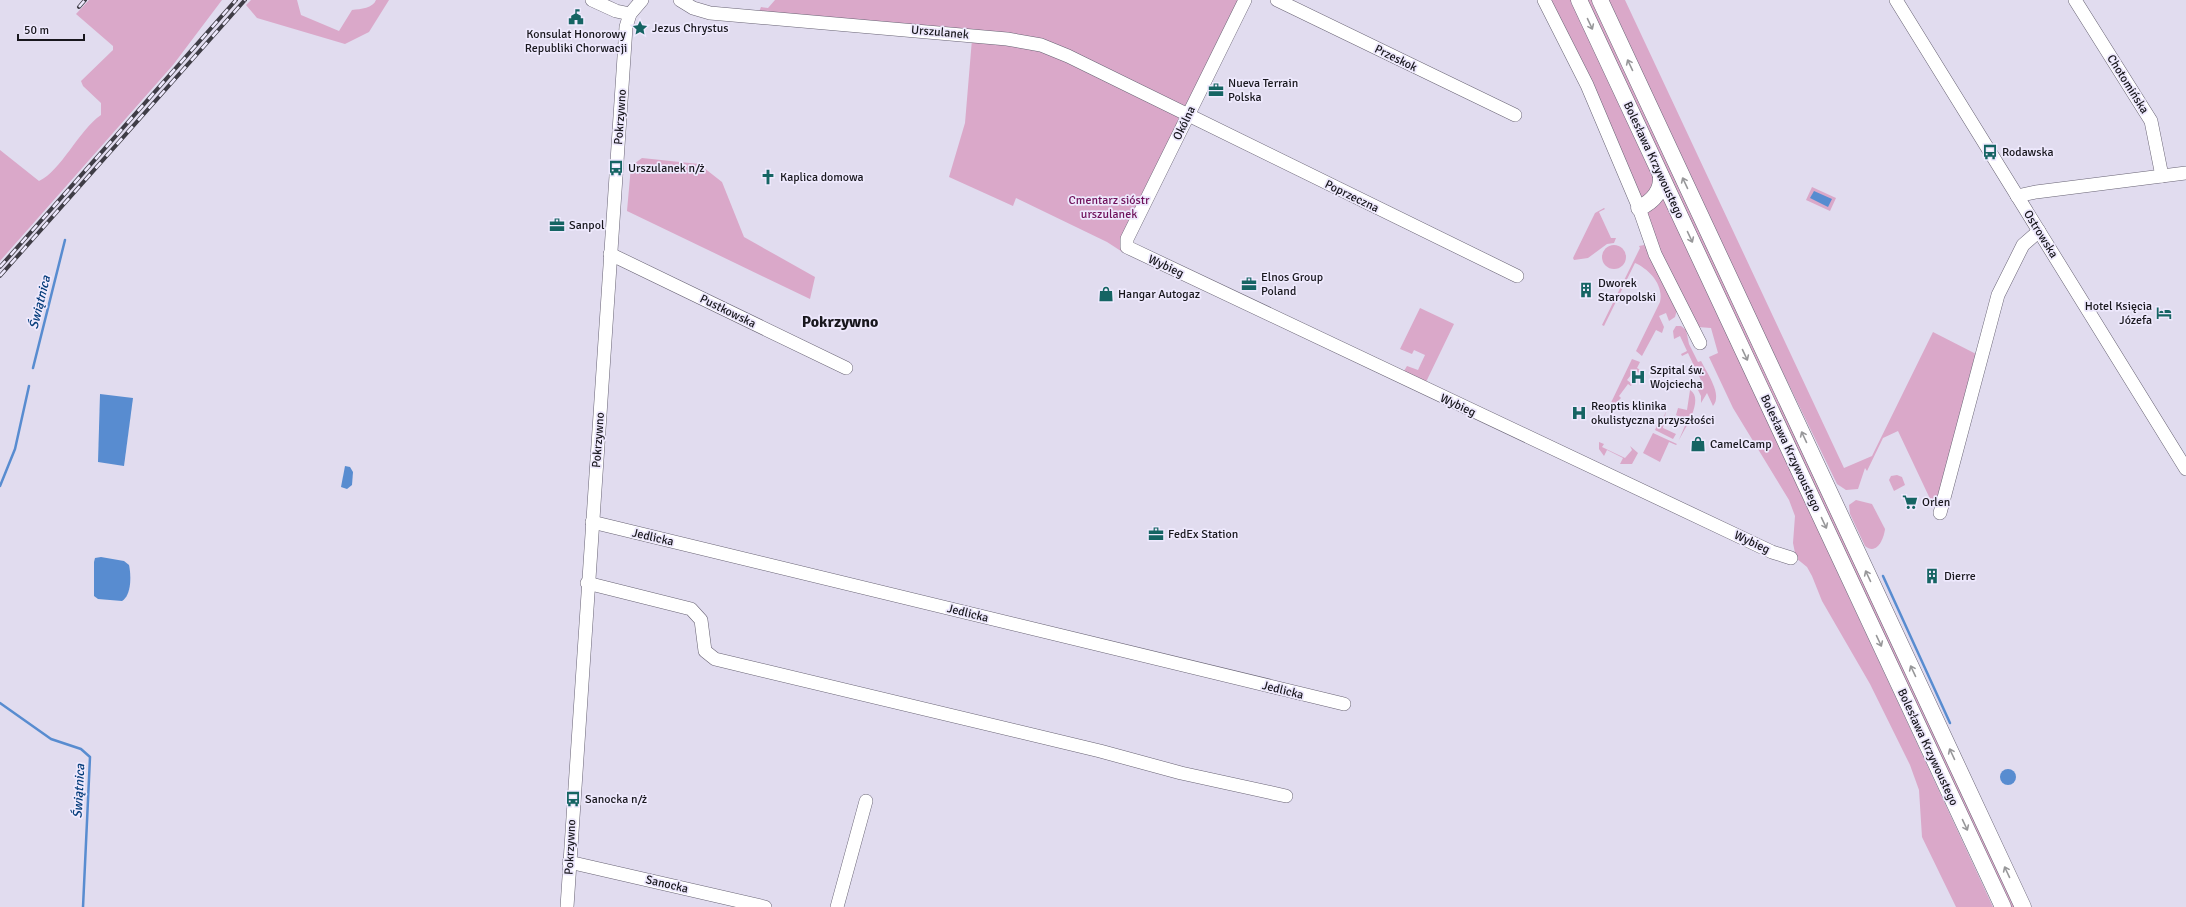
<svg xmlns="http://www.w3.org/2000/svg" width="2186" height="907" font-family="Signika,sans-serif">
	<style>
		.green { fill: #daa8c9 }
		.water { fill: #588cd0 }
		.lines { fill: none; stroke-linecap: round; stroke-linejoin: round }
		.stream { stroke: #588cd0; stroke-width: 2.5 }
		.minor-casing { stroke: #686374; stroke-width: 14 }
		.major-casing { stroke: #686374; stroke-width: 17 }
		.minor { stroke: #fff; stroke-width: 13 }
		.major { stroke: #fff; stroke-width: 16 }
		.rail-casing { stroke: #3f3d46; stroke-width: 4 }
		.rail { stroke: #eee9fd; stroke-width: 2.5; stroke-dasharray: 8; stroke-linecap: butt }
		.oneway { stroke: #979799 }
		.labels { text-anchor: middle; stroke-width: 3.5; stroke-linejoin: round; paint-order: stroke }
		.poi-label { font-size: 12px; fill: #18171d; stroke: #eee9fd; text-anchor: start }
		.street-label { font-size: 12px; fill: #18171d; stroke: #eee9fd }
		.park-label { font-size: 12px; fill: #6e1059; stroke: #eee9fd }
		.water-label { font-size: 13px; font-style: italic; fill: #043c7a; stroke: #eee9fd }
		.district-label { font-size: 16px; font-weight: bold; fill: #18171d; stroke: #eee9fd }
	</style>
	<rect width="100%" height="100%" fill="#e1dcef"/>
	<g class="green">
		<path d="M89,0H222L173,65L0,261V150L39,181C61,171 79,130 101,115V103L83,86L81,81L113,50V46L76,14Z"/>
		<path d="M251,0H297L301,15L339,31L352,10C361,9 373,8 376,0H389L369,32L345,44L257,18L246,5Z"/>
		<path d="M775,0H1244L1185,107L1059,48L759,12L761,7L768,8Z"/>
		<path d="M1548,0H1571L1652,175L1654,187L1645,198L1640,197Z"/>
		<path d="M1585,0H1594L2018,907H2009Z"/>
		<path d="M1608,0H1625L1844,468L1872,456L1933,332L1978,355L1937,505L1932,503L1898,431L1883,438L1867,471L1865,468L1858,489L1846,490L1837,484L1740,284Z"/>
		<path d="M972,39L1043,49L1178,117L1179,120L1124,253L1107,242L1016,198L1013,206L949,177L965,123Z"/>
		<path d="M642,158L699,164L722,182L744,237L815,277L810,299L627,211L631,166Z"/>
		<path d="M1812,187L1836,198L1830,211L1806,200Z"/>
		<path d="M1661,192L1993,907H1956L1922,837L1919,790L1910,765L1870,684L1822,601L1812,576L1807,567L1796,558L1793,543L1795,516L1789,500L1733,408L1709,357L1718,353L1711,328L1698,327L1672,281L1646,214Z"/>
		<path d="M1604,208L1605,209L1599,212L1611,238H1616L1614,243L1607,244L1588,258L1574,260L1573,258L1595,213Z"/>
		<circle cx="1614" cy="257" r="12"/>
		<path d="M1644,245L1648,247L1677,310L1675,317L1669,321L1666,313L1659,316L1664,327L1662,333L1656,330L1642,356L1636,351L1660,302C1664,285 1649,269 1635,263L1604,326L1602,325L1640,248L1639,246Z"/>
		<path d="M1420,308L1454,324L1426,382L1404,371L1407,366L1418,370L1425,355L1414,350L1412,354L1400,349Z"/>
		<path d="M1676,326H1681L1686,330L1689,344L1698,362L1701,361C1707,373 1723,395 1713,406L1707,393L1701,403V396L1697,388L1703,384L1696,370L1690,373L1689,371L1695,368L1688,353L1682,356L1681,354L1687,351L1680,336L1674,339L1673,331Z"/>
		<path d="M1632,359L1640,362L1637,368L1642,371L1641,374L1635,370L1627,380L1632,384L1631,386L1628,384L1619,396L1621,398L1606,413Z"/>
		<path d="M1690,390C1705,399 1684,430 1678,442L1687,421L1676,415L1678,408L1687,410Z"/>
		<path d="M1666,411L1663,428L1676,434L1673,439L1655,430L1660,419H1663Z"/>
		<path d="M1653,433L1677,444L1676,445L1669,442L1660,462L1643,453Z"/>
		<path d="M1599,442L1604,444L1602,447L1625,458L1632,450L1630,446L1638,453L1632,464H1620L1623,458L1607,450L1604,456L1599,449Z"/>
		<path d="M1897,475L1902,477L1905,485L1894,491L1889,480L1891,476Z"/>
		<path d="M1856,500L1872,504L1885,529C1884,538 1877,556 1865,546L1850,514L1849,505Z"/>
	</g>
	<g class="water">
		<path d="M1814,191L1832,199L1828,207L1810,198Z"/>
		<path d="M100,394L133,398L124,466L98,462Z"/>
		<path d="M345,466L350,467L353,472L352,485L347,489L341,487Z"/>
		<path d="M101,557L124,561L129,565C131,574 132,595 122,601L98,599L94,596V562L95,558Z"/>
		<circle cx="2008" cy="777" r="8"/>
	</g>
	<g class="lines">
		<g class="stream">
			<path d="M33,368L65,240"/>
			<path d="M0,486L15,449L29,386"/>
			<path d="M1883,576L1950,723"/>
			<path d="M0,703L51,739L81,749L90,757L83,907"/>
		</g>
		<g class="minor-casing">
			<g id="minor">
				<path d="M592,0L616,11L630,14"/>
				<path d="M680,0L693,8L710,13L1007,39L1041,45L1068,56L1517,276"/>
				<path d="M1245,0L1127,239V247L1772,552L1791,558"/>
				<path d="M1277,0L1515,115"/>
				<path d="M1544,0L1587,85L1639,208L1655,254L1700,343"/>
				<path d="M1896,0L2186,469"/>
				<path d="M2075,0L2151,121L2162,176"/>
				<path d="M2017,196L2036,192L2186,173"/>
				<path d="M610,254L846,368"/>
				<path d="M1940,513L1998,295L2023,245L2039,231"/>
				<path d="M592,522L1344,704"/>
				<path d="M587,583L691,609L701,620L705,651L715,659L1100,751L1181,773L1286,796"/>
				<path d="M569,862L765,907"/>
				<path d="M567,907L626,27L630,14L642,0"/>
				<path d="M837,907L866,801"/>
			</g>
		</g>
		<g class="major-casing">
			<g id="major">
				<path d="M1579,0L2003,907"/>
				<path d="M1600,0L2023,907"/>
				<path d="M1639,208C1652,202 1662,192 1661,176"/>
			</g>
		</g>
		<use href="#minor" class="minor"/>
		<use href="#major" class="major"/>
		<g class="rail-casing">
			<g id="rail">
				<path d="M79,7L85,0"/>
				<path d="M0,267L236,0"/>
				<path d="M0,276L245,0"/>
			</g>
		</g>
		<use href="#rail" class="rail"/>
	</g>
	<defs><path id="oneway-shaft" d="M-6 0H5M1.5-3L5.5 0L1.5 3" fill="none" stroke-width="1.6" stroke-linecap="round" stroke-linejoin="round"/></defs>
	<g class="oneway">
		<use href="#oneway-shaft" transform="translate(1590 24) rotate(65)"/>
		<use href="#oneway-shaft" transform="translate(1630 65) rotate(-115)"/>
		<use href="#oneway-shaft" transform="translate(1685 183) rotate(-115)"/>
		<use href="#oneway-shaft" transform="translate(1690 237) rotate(65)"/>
		<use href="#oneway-shaft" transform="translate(1745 355) rotate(65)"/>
		<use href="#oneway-shaft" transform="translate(1804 437) rotate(-115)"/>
		<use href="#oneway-shaft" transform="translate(1824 523) rotate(65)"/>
		<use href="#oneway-shaft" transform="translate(1868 576) rotate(-115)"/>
		<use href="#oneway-shaft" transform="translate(1879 641) rotate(65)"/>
		<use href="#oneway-shaft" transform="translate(1913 671) rotate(-115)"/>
		<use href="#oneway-shaft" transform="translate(1952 754) rotate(-115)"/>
		<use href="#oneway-shaft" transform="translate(1965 825) rotate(65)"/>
		<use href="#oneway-shaft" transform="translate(2007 872) rotate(-115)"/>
	</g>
	<defs>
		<g id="civic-bare" transform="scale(1.2)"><path d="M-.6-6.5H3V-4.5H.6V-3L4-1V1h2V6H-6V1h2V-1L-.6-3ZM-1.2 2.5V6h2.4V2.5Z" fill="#156463" stroke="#eee9fd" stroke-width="2.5" paint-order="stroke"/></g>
		<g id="sight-bare" transform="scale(1.2)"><path d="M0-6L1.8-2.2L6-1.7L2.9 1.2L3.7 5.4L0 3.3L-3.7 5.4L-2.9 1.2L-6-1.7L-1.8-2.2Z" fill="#156463" stroke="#eee9fd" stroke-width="2.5" paint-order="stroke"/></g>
		<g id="office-bare" transform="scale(1.2)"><path d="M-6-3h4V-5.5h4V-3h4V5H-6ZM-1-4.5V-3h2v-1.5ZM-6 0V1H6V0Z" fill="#156463" stroke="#eee9fd" stroke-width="2.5" paint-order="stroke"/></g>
		<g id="bus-bare" transform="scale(1.2)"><path d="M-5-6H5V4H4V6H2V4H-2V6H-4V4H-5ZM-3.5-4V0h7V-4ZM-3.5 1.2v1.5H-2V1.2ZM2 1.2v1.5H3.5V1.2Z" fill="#156463" stroke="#eee9fd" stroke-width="2.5" paint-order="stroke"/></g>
		<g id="church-bare" transform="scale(1.2)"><path d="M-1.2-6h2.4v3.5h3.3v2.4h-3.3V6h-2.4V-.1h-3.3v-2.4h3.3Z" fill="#156463" stroke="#eee9fd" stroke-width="2.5" paint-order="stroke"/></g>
		<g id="building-bare" transform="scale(1.2)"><path d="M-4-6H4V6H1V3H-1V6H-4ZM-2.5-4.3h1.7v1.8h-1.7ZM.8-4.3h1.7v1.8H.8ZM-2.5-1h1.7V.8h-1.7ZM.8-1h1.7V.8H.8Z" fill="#156463" stroke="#eee9fd" stroke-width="2.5" paint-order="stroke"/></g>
		<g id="shop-bare" transform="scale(1.2)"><path d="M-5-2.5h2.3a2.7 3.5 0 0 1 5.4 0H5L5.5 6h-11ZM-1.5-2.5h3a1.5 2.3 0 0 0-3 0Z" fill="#156463" stroke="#eee9fd" stroke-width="2.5" paint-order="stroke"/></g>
		<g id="hotel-bare" transform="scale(1.2)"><path d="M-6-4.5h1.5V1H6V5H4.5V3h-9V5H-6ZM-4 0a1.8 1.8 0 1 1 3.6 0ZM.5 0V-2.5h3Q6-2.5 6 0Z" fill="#156463" stroke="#eee9fd" stroke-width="2.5" paint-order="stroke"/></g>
		<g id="hospital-bare" transform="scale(1.2)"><path d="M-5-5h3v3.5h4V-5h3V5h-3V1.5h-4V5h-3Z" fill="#156463" stroke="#eee9fd" stroke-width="2.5" paint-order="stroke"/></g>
		<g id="supermarket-bare" transform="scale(1.2)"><path d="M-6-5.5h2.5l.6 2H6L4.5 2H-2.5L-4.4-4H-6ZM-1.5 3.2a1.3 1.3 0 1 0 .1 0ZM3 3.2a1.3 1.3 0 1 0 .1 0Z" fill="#156463" stroke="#eee9fd" stroke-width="2.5" paint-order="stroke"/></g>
	</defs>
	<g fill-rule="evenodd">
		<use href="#civic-bare" x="576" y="17"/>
		<use href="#sight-bare" x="640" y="28"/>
		<use href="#office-bare" x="1216" y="90"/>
		<use href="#bus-bare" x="1990" y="152"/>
		<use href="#bus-bare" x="616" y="168"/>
		<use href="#church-bare" x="768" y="177"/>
		<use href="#office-bare" x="557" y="225"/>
		<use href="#office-bare" x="1249" y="284"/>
		<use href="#building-bare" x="1586" y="290"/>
		<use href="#shop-bare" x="1106" y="294"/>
		<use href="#hotel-bare" x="2164" y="313"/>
		<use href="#hospital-bare" x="1638" y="377"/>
		<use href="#hospital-bare" x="1579" y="413"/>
		<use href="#shop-bare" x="1698" y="444"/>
		<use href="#supermarket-bare" x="1910" y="502"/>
		<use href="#office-bare" x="1156" y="534"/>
		<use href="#building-bare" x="1932" y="576"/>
		<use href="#bus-bare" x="573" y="799"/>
	</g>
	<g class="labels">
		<g class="poi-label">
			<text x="652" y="32">Jezus Chrystus</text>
			<text x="576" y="38" text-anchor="middle">Konsulat Honorowy<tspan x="576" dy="14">Republiki Chorwacji</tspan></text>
			<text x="1228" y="87">Nueva Terrain<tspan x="1228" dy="14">Polska</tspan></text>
			<text x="2002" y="156">Rodawska</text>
			<text x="628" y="172">Urszulanek n/ż</text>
			<text x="780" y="181">Kaplica domowa</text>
			<text x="569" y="229">Sanpol</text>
			<text x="1261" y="281">Elnos Group<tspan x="1261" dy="14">Poland</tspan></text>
			<text x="1598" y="287">Dworek<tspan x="1598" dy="14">Staropolski</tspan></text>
			<text x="1118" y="298">Hangar Autogaz</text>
			<text x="2152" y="310" text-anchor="end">Hotel Księcia<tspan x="2152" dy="14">Józefa</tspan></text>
			<text x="1650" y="374">Szpital św.<tspan x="1650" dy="14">Wojciecha</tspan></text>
			<text x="1591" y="410">Reoptis klinika<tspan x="1591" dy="14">okulistyczna przyszłości</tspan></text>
			<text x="1710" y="448">CamelCamp</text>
			<text x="1922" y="506">Orlen</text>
			<text x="1168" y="538">FedEx Station</text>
			<text x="1944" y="580">Dierre</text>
			<text x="585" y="803">Sanocka n/ż</text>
		</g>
		<g class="street-label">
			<text transform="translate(940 32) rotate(5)" y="4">Urszulanek</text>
			<text transform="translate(1396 58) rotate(26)" y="4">Przeskok</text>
			<text transform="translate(2128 84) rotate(58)" y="4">Chotomińska</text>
			<text transform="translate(620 117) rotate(-86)" y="4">Pokrzywno</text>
			<text transform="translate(1184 123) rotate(-64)" y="4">Okólna</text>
			<text transform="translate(1654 160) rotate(65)" y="4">Bolesława Krzywoustego</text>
			<text transform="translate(1352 196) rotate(26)" y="4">Poprzeczna</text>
			<text transform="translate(2041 234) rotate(58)" y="4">Ostrowska</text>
			<text transform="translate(1166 266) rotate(25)" y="4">Wybieg</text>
			<text transform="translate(728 311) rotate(26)" y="4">Pustkowska</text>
			<text transform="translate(1458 405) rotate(25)" y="4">Wybieg</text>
			<text transform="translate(598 440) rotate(-86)" y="4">Pokrzywno</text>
			<text transform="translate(1791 453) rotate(65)" y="4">Bolesława Krzywoustego</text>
			<text transform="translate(653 537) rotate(13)" y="4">Jedlicka</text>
			<text transform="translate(1752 542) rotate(25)" y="4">Wybieg</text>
			<text transform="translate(968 613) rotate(14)" y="4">Jedlicka</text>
			<text transform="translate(1283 690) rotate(14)" y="4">Jedlicka</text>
			<text transform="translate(1928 747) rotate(65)" y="4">Bolesława Krzywoustego</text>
			<text transform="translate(570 847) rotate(-87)" y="4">Pokrzywno</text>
			<text transform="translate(667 884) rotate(13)" y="4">Sanocka</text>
		</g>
		<g class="park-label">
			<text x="1109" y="204">Cmentarz sióstr<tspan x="1109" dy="14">urszulanek</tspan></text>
		</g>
		<g class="water-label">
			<text transform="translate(39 302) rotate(-76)" y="5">Świątnica</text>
			<text transform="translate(78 791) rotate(-87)" y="5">Świątnica</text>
		</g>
		<g class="district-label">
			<text x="840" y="327">Pokrzywno</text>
		</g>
	</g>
	<path d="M18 34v6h66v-6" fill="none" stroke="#18171d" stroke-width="2"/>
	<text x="24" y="34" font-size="12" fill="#18171d" stroke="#eee9fd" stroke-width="3" paint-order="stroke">50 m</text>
</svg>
